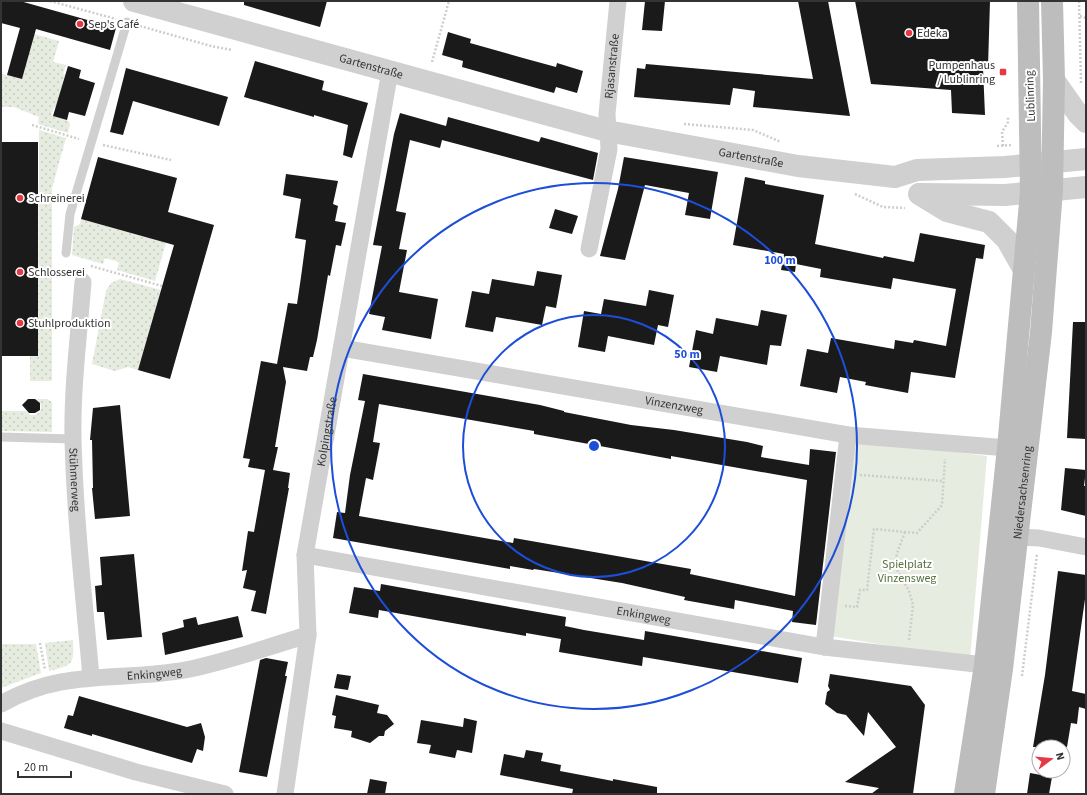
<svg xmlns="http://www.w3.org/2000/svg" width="1087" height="795" font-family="'Source Sans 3',sans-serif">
<defs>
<pattern id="grass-dots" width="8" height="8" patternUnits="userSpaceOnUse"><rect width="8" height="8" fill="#e6ecdf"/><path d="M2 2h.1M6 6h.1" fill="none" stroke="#c6cbc0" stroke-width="1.8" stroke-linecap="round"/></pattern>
</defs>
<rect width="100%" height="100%" fill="#fff"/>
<path fill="url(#grass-dots)" d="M34,34l25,7 -6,21 13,3 -3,9h2l-9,34 -2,-1 -3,8 16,5 3,3 -2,10 -30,-9 1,-7 -25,-10h-13v-33l21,5z
M39,130l27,8 -14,50v193h-22v-25h8z
M81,219l85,24 -11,38 -38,-11 2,-8 -14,-4 -2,6 -31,-9 2,-28 6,-3z
M120,279l41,11 -23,80 -10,-3 -13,4 -23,-7 14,-73 5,-8z
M36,399h11l5,3v30l-51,-1v-20h25l4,4h6l5,-5v-6z
M73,640c1,25 0,25 -24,31l-4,-28z
M1,644h35l5,29 -40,15z"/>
<path fill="#e6ecdf" d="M853,439l134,17 -17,203 -140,-23z"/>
<path fill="#1a1a1a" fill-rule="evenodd" d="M1,1h19l96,27 -6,22 -74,-21 -14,50 -15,-4 13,-47 -19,-5z
M244,1h83l-7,26 -76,-22z
M645,1h20l-3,30 -20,-1z
M798,1h30l22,115 -97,-9 2,-16 -22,-3 -3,17 -96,-8 3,-29 8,1 1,-5 167,15z
M855,1h135l-2,66 -5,1 2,47 -33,-2 -1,-23 -80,-6z
M448,32l23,7 -1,4 53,15 33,9 1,-4 26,8 -6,22 -21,-6 -2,6 -92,-26 1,-6 -21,-6z
M255,61l69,20 -2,9 46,13 -16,55 -9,-3 5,-30 -34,-10v2l-70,-20z
M68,66l13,4 -2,8 16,5 -10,33 -16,-4 -2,8 -14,-4z
M126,68l102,29 -9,29 -86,-25 -10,34 -13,-3z
M400,113l46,13 2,-9 91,25 2,-5 57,16 -5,27 -151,-40 -2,8 -30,-8 -14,71 10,2 -7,36 8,1 -8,42 39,7 -7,40 -49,-9 3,-13 -16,-3 13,-68 -9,-1 21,-111z
M1,142h37v214h-37z
M98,157l79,21 -9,34 46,13 -44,154 -32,-9 36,-125 -93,-26z
M624,157l94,15 -8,47 -25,-4 4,-22 -44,-8 -20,75 -25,-4 18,-67z
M286,174l52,7 -5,23 5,2 -3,15 11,2 -5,23 -5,-1 -6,31 -2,-1 -11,65 -4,17h-3l-3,14 -24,-4 3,15 -11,65h3l-5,23 17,3 -2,15h1l-23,126 -15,-3 5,-20 -13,-3 4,-18 -5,1 6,-40 6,1 11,-62 -17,-3 2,-8 -7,-1 18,-97 16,3 11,-61 9,1 4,-27 5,-37 -11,-2 6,-39 -18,-4z
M745,177l20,4v3l59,11 -9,49 68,14 1,-2 30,6 6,-29 65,12 -2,14 -7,-1 -21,120 -44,-6 -3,21 -43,-8 1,-3 -26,-5 -3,16 -37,-7 7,-37 21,4 3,-15 63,11 1,-9 18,3 1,-3 32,6 10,-57 -63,-11 -2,11 -71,-12 1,-8 -25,-5 -1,8 -14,-2 3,-16 -51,-9z
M555,209l23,7 -6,18 -23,-6z
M537,271l25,4 -6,33 -10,-2 -4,19 -46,-8 -3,15 -28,-5 7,-36 17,3 3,-15 42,7z
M649,290l25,5 -6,32 -10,-2 -4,20 -46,-9 -3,16 -27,-5 6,-36 17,3 3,-15 42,7z
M761,310l26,5 -6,31 -11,-1 -3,20 -47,-9 -3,16 -28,-5 7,-37 17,4 3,-16 42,8z
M1073,322h13v117l-19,-1z
M363,374l177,31 24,6v1l67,13 43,5 73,12 16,4 -2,11 48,8 1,-16 26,3 -20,173 -24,-3 1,-11 -58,-11 -1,9 -50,-9 1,-3 -63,-14 -88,-14 -1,1 -23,-4v3l-177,-31 4,-26 8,1 5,-38 15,-74 -7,-1zM379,404l155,27v3l137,25v-3l136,24 -12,116 -105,-22 1,-5 -177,-31 -1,5 -154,-27 7,-38 7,2 7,-37 -7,-1z
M28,399h7l5,4v7l-5,3h-6l-7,-8z
M120,405l10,111 -35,3 -3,-31h1l-1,-48h-2l3,-32z
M1065,468l21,2 -2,16h2v30l-25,-6z
M134,554l8,83 -35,3 -3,-28h-7l-2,-26 7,-1 -2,-28z
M1058,571l28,4v17l-14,99 14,3v15l-7,-2 -2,17 -6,-1 -4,24h-34l12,-72z
M381,584l185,33 -1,9 19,4 60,10 1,-9 157,27 -4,25 -155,-26 -1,9 -83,-14 2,-13 -35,-6v3l-147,-26 -1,8 -29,-5 5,-26 26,4z
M238,616l5,21 -78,18 -3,-22 22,-6 -1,-7 13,-3 2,8z
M266,658l22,4 -3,14h2l-20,101 -28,-5 21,-112z
M337,674l14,2 -3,14 -14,-2z
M830,674l81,12 14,19 -12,89h-42l8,-6 -34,-6 51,-35 -28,-35 -4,24 -18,-21 -9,-2 -12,-9 2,-12 3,-2 -2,-4z
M336,695l43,10 -2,8 10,2 7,9 -9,7 -1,5h-5l-9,7 -19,-6 1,-6 -18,-3 2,-12 -4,-1z
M79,696l108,31 14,-4 4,14 -2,14 -6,-2 -5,14 -100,-29v2l-28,-8 4,-13 5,1z
M464,718l13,3 -5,32 -15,-3 -2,8 -26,-5 2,-8 -14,-2 4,-23 42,7z
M526,750l17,3 -2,8 20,4 -1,6 53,10v-2l44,8v7h-85l1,-5 -73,-14 4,-21 20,4z
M1030,773l22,4 -3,17h-22z
M370,779l17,3 -2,12h-18z"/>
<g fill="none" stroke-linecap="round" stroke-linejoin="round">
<path stroke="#cdcdcd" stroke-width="2.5" stroke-dasharray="2 2" stroke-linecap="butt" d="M50,1l66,18
M1079,1l2,82
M1080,16l6,2
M140,26l71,20 21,4
M432,62l17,-61
M684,124l69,6 28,12
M32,125l47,14
M103,145l68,15
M997,146l15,-1
M1003,146l-1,-14 6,-10v-5
M855,194l28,13 22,1
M91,266l71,20
M860,475l83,6
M905,532l-8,21 -2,13 14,25 4,14 -4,35
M845,606l12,1 3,-17h7l7,-61 43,4 25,-28 3,-46
M40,643l5,27
M1022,676l15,-122"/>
<path stroke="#d0d0d0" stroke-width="9" d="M66,253l4,-39 57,-192
M1,437l72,2"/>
<g stroke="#d0d0d0" stroke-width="17">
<path id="s1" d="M589,249l20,-100 -2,-35 11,-113"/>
<path id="s2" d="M83,282c-4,52 -11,105 -10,157 2,80 11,159 18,238"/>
<path id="s3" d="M342,348l506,87 160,13"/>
<path d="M1017,537l22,1 47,9"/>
<path id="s4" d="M305,555l519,92 161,18"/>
<path d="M824,647l24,-212"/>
<path id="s5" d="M1,704c63,-36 117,-22 184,-34 41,-8 82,-23 123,-35"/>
<path d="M1,731l135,41 89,22"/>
<path id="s6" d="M285,794l23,-159 -3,-80 85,-484"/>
</g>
<g stroke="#d0d0d0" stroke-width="22">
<path id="s7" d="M134,1l473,130 191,35 97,11 22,-7 88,-3 81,-8"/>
<path d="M1054,80l24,34 8,8"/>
<path d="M919,194l28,17 42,11 18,18 17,30"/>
<path d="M920,194l85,1 81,-8"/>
</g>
<g stroke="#bdbdbd" stroke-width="22">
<path d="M965,794l20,-129 23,-217 23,-256 -3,-191"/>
<path id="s8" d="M984,794l18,-125 39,-337 11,-142 2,-110 -2,-79"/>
</g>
</g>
<g fill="none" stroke="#1d4ed8" stroke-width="2">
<circle cx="594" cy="446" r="131"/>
<circle cx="594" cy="446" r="263"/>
</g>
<g fill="#e63946" stroke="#fff" stroke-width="1.5">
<circle cx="80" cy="24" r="4"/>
<circle cx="909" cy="33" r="4"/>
<rect x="999" y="68" width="8" height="8" rx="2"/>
<circle cx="20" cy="198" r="4"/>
<circle cx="20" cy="272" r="4"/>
<circle cx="20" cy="323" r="4"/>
</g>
<g text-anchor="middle" stroke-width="4" stroke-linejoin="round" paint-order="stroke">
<g font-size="12" fill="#333" stroke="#fff" text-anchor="start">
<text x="88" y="28">Sep's Café</text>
<text x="917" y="37">Edeka</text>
<text x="995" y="69" text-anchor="end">Pumpenhaus<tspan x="995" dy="14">/ Lublinring</tspan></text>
<text x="28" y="202">Schreinerei</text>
<text x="28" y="276">Schlosserei</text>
<text x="28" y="327">Stuhlproduktion</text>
</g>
<g font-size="12" fill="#333" stroke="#fff">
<text dy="4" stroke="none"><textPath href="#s7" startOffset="246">Gartenstraße</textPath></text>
<text dy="4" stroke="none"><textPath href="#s1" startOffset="185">Rjasanstraße</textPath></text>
<text transform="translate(1030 96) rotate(-92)" y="4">Lublinring</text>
<text dy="4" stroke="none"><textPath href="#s7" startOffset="637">Gartenstraße</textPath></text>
<text dy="4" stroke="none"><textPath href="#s3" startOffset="337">Vinzenzweg</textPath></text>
<text dy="4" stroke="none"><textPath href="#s6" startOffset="366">Kolpingstraße</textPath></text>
<text dy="4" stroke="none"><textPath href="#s2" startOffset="198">Stühmerweg</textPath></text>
<text dy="4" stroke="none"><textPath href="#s8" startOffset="304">Niedersachsenring</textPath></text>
<text dy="4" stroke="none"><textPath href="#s4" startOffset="344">Enkingweg</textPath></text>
<text dy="4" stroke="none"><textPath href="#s5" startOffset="158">Enkingweg</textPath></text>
</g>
<g font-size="12" fill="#56703f" stroke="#fff">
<text x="907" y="568">Spielplatz<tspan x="907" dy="14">Vinzensweg</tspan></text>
</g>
</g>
<circle cx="594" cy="446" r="6" fill="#1d4ed8" stroke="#fff" stroke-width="2"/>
<g font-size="12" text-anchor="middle" font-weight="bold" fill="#1d4ed8" stroke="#fff" stroke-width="4" stroke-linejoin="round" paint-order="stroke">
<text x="780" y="264">100 m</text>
<text x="687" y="358">50 m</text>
</g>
<rect width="1087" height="795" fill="none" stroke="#333333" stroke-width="4"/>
<g transform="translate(1051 759) rotate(74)"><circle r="19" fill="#ffffff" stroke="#adadad"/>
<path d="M0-3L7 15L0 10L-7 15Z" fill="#e63946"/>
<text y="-6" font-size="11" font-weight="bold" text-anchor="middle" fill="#333333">N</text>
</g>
<path d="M18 771v6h53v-6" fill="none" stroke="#333333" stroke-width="2"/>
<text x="24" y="771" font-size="12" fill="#333333" stroke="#ffffff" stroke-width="3" paint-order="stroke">20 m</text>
</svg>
